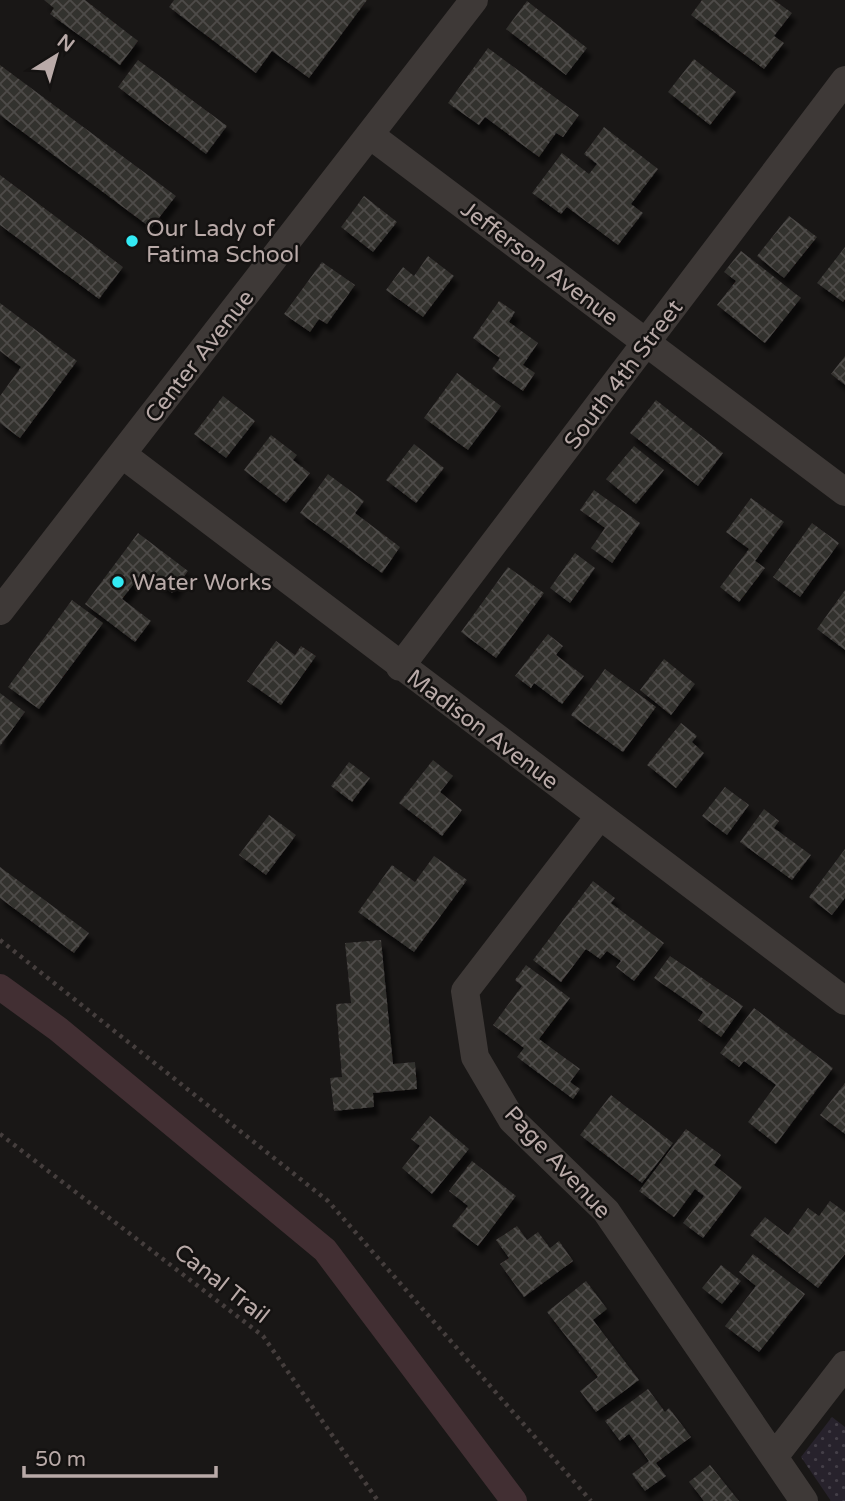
<svg xmlns="http://www.w3.org/2000/svg" width="845" height="1501" font-family="'Varela Round',sans-serif">
<defs>
<pattern id="park-dots" width="8" height="8" patternUnits="userSpaceOnUse" patternTransform="scale(1.75)"><rect width="8" height="8" fill="#27222c"/><path d="M2 2h.1M6 6h.1" fill="none" stroke="#443f48" stroke-width="1.8" stroke-linecap="round"/></pattern>
<pattern id="building-cross-hatch" width="8" height="8" patternUnits="userSpaceOnUse" patternTransform="scale(1.75)"><rect width="8" height="8" fill="#33302e"/><path d="M0 0l8 8M0 8l8-8" fill="none" stroke="#4e4b49"/></pattern>
<filter id="shadow"><feDropShadow dx="4.5" dy="8" stdDeviation="2" flood-color="#0009"/></filter>
</defs>
<rect width="100%" height="100%" fill="#191716"/>
<path fill="url(#park-dots)" d="M832,1417l13,10v74h-14l-30,-44z"/>
<g fill="none" stroke-linecap="round" stroke-linejoin="round">
<path stroke="#422f33" stroke-width="26" d="M0,987l58,42 267,221 189,251"/>
</g>
<path fill="url(#building-cross-hatch)" filter="url(#shadow)" d="M44,0h41l53,41 -18,24 -70,-51 4,-6z
M174,0h193l-58,78 -37,-27 -16,22 -87,-66z
M702,0h72l18,13 -18,23 10,7 -20,26 -73,-54z
M527,1l60,47 -21,27 -60,-46z
M488,48l91,67 -16,22 -7,-4 -17,24 -54,-40 -6,8 -31,-22z
M694,59l42,33 -26,33 -42,-33z
M138,60l89,66 -21,28 -88,-67z
M0,65l176,131 -25,32 -151,-113z
M604,127l54,42 -27,35 12,9 -25,32 -51,-38 -6,7 -29,-21 30,-40 27,21 8,-10 -13,-10z
M0,175l123,92 -24,32 -99,-74z
M364,196l33,26 -24,30 -32,-25z
M789,216l28,21 -33,41 -27,-22z
M845,247v52l-2,3 -26,-19z
M741,251l60,47 -36,45 -48,-38 19,-24 -12,-9z
M428,256l26,20 -31,41 -37,-27 17,-23 11,9z
M322,262l33,23 -28,39 -8,-5 -9,13 -26,-18z
M499,301l16,11 -6,10 29,21 -15,22 12,8 -12,18 -31,-22 8,-11 -27,-20z
M0,303l77,58 -57,77 -20,-15v-27l21,-29 -21,-16z
M845,356v29l-14,-11z
M457,373l44,33 -33,44 -44,-32z
M223,396l32,25 -29,37 -32,-24z
M656,400l67,53 -25,33 -68,-53z
M271,435l26,20 -4,5 17,13 -24,30 -42,-33z
M414,444l30,24 -28,35 -30,-23z
M634,446l30,24 -28,34 -30,-25z
M328,474l36,27 -9,12 45,34 -18,26 -82,-60z
M594,490l46,33 -28,40 -21,-15 14,-20 -25,-18z
M751,498l33,24 -29,39 10,7 -26,34 -19,-15 29,-38 -23,-17z
M812,523l27,20 -39,54 -27,-20z
M138,533l50,38 -16,22 -28,-22 -22,28 29,22 -16,21 -50,-38z
M575,553l20,15 -25,35 -20,-15z
M508,567l36,26 -48,65 -35,-26z
M845,590v60l-28,-21z
M72,600l31,23 -64,86 -31,-22z
M548,634l15,12 -7,9 28,21 -22,28 -28,-21 -3,5 -16,-12z
M276,641l19,14 6,-9 15,10 -35,49 -34,-24z
M664,659l31,25 -24,31 -31,-25z
M605,669l51,38 -33,45 -52,-37z
M0,693l25,19 -25,34z
M681,723l16,13 -5,6 12,11 -28,35 -29,-23z
M433,760l20,16 -13,16 22,18 -20,26 -43,-33z
M349,762l21,16 -18,24 -21,-16z
M725,787l24,18 -22,30 -25,-19z
M764,809l15,12 -5,7 37,27 -19,25 -52,-38z
M269,815l27,20 -30,40 -27,-20z
M845,849v49l-13,17 -23,-18z
M434,856l33,24 -53,72 -56,-40 34,-47 23,17z
M0,867l89,66 -15,20 -74,-55z
M593,881l22,17 -4,5 53,40 -30,38 -18,-14 5,-6 -14,-10 -7,8 -14,-10 -25,33 -28,-22z
M381,940l12,124 22,-2 2,27 -44,4 1,14 -40,4 -4,-33 12,-1 -6,-73 15,-1 -6,-60z
M670,956l73,50 -22,31 -23,-17 5,-8 -49,-34z
M526,965l44,33 -31,41 41,30 -10,13 10,7 -7,10 -56,-42 7,-9 -31,-23 29,-39 -7,-6z
M754,1008l79,60 -57,76 -28,-22 28,-37 -32,-24 -5,6 -19,-14z
M845,1083v51l-25,-19z
M611,1095l62,48 -31,40 -62,-48z
M430,1116l39,33 -37,45 -30,-26 18,-22 -9,-7z
M686,1129l35,26 -7,10 28,22 -39,51 -20,-15 21,-27 -9,-7 -21,28 -35,-26z
M472,1161l44,35 -38,50 -26,-20 16,-20 -19,-15z
M830,1201l15,11v42l-27,34 -68,-53 15,-18 23,18 20,-27 11,8z
M517,1226l10,14 11,-8 12,16 9,-7 14,20 -49,36 -24,-33 9,-6 -13,-18z
M753,1254l52,40 -46,58 -34,-26 31,-40 -17,-14z
M721,1265l20,16 -19,23 -20,-16z
M586,1281l21,28 -14,11 46,60 -43,32 -16,-21 18,-14 -51,-65z
M648,1389l17,23 4,-4 22,29 -35,26 10,13 -21,15 -13,-17 17,-13 -20,-27 -9,7 -15,-20z
M710,1465l29,36h-35l-15,-19z"/>
<g fill="none" stroke-linecap="round" stroke-linejoin="round">
<path stroke="#453e3d" stroke-width="4.5" stroke-dasharray="3.5 5" stroke-linecap="butt" d="M0,940l328,261 263,300
M0,1134l263,202 115,165"/>
<path stroke="#3e3937" stroke-width="28" d="M370,135l475,357
M123,455l722,546
M0,611l474,-611
M400,667l445,-587
M599,817l-134,174 10,66 37,63 94,91 198,290
M774,1457l71,-92"/>
</g>
<g fill="#33eaf4" stroke="#141211" stroke-width="2.5">
<circle cx="132" cy="241" r="7"/>
<circle cx="118" cy="582" r="7"/>
</g>
<g text-anchor="middle" stroke-width="5" stroke-linejoin="round" paint-order="stroke">
<g font-size="23" fill="#b9aaa8" stroke="#141211" text-anchor="start">
<text x="146" y="236">Our Lady of<tspan x="146" dy="26">Fatima School</tspan></text>
<text x="132" y="590">Water Works</text>
</g>
<g font-size="23" fill="#b9aaa8" stroke="#141211">
<text transform="translate(540 263) rotate(37)" y="8">Jefferson Avenue</text>
<text transform="translate(199 356) rotate(-52)" y="8">Center Avenue</text>
<text transform="translate(623 374) rotate(-53)" y="8">South 4th Street</text>
<text transform="translate(483 729) rotate(37)" y="8">Madison Avenue</text>
<text transform="translate(558 1162) rotate(47)" y="8">Page Avenue</text>
<text transform="translate(222 1283) rotate(38)" y="8">Canal Trail</text>
</g>
</g>
<g transform="translate(56 56) rotate(37)" stroke="#141211" stroke-width="5" paint-order="stroke">
<path d="M0-5L12 26L0 18L-12 26Z" fill="#b9aaa8"/>
<text y="-10" font-size="19" font-weight="bold" text-anchor="middle" fill="#b9aaa8">N</text>
</g>
<path d="M24 1466v10h192v-10" fill="none" stroke="#b9aaa8" stroke-width="3.5"/>
<text x="35" y="1466" font-size="21" fill="#b9aaa8" stroke="#141211" stroke-width="5" paint-order="stroke">50 m</text>
</svg>
